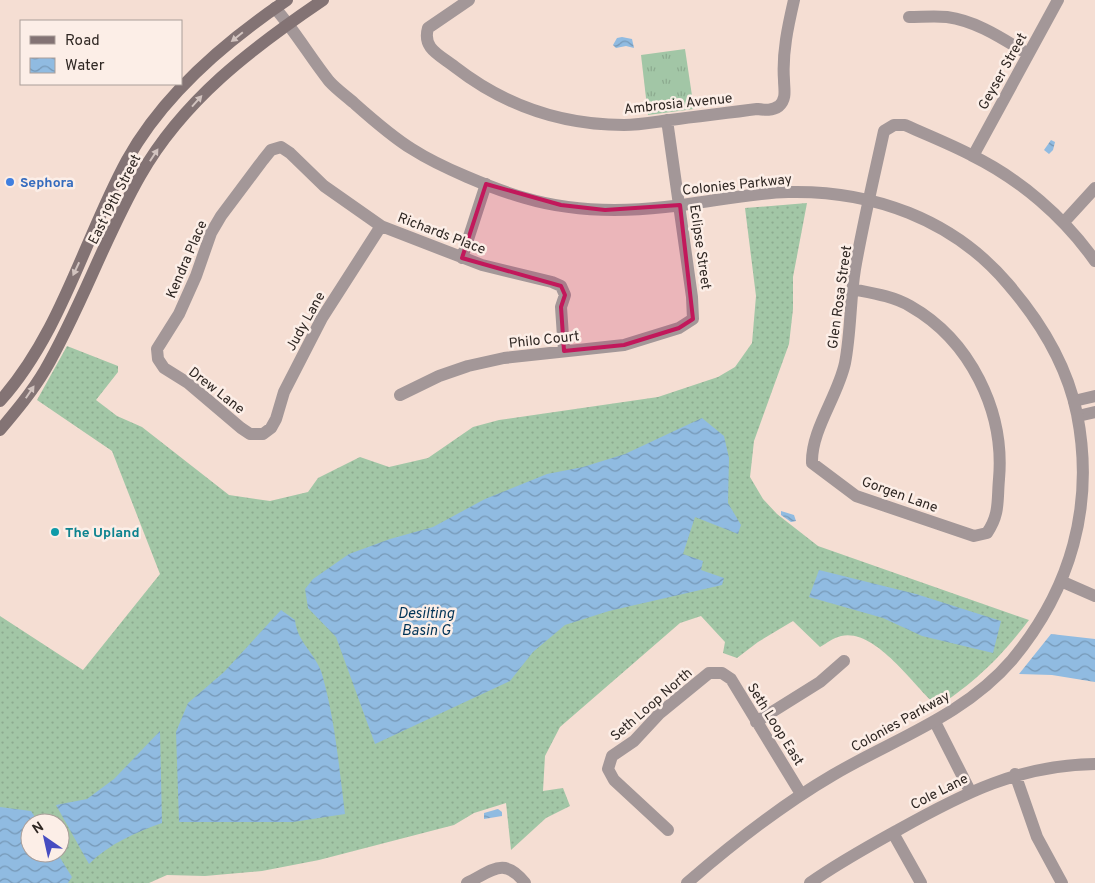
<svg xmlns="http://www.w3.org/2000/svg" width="1095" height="883" font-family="Overpass,sans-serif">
<defs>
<pattern id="grass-dots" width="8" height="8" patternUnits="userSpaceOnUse" patternTransform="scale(1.25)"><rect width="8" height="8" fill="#a2c6a6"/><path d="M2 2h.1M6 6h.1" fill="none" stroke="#8caa8f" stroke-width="1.8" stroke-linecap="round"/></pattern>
<pattern id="park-tufts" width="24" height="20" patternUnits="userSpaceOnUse" patternTransform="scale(1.25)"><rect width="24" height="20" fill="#a2c6a6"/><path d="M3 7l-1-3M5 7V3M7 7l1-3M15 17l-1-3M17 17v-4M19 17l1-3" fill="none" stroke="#8caa8f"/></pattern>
<pattern id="water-waves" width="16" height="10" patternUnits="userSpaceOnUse" patternTransform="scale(1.25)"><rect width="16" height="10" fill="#90bbe1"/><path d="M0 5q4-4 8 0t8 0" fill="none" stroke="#7698b6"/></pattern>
</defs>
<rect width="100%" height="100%" fill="#f5ded3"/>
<path fill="url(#grass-dots)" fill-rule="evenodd" d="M807,203l-14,74v32l-4,35 -35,97 -4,36 13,22 14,15 41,32 211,74c-29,38 -52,60 -91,87 -24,-20 -62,-79 -97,-71 -8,2 -14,7 -21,11l-27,-26 -35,21 -21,16 -14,-5 2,-11 -24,-26 -21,7 -120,104 -15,29 -2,35 20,-3 7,18 -24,12 -35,32 -5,-47 -32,10 -20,12 -135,35 -57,11 -57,5 -38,-1 -18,8h-149v-267l83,54 77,-96 -48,-123 -75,-51 30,-54 51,20v6l-22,28 21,16 25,11 87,68 41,6 38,-9 10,-14 42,-21 29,10 39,-9 45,-31 26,-7 159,-23 60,-20 17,-10 17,-24 4,-47 -11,-88zM30,823h30v30h-30z"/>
<path fill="url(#park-tufts)" d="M685,49l9,60 -46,6 -7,-60z"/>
<path fill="url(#water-waves)" d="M622,37l10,2 2,9 -8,-2 -10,2 -3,-3 4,-7z
M1051,140l4,2 -2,8 -4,4 -5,-4z
M702,418l22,18 5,22 -1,45 13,22 -3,9 -43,-17 -12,37 20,7 -2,9 23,8 -2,7 -113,26 -44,14 -32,27 -23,29 -135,63 -39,-107 -28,-29 -3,-19 8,-10 36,-25 41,-15 43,-12 52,-28 62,-25 36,-7 42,-13z
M781,511l13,4 2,6 -5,1 -10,-7z
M819,570l97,24 85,27 -8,32 -71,-17 -39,-18 -74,-21z
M281,610l14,10c2,22 21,34 27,54 13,46 17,93 23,140l-52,8h-114l-3,-90 12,-29 36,-31z
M1051,634l44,5v43l-43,-7 -33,-1z
M160,731l2,92c-26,9 -53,21 -73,41l-33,-59 31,-6 27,-20z
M0,807l31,4 8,12h-9v30h27l15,24 -4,6h-68z
M498,809l4,3v4l-18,3v-6z"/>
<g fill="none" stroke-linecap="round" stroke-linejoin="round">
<path stroke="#a39798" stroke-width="12" d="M469,0l-41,28c-6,21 12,27 27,39 49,38 107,58 169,58 15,0 31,-3 46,-5 29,-4 58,-7 87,-11 8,1 15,2 22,-3 8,-7 5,-17 5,-26 -2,-27 4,-54 10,-80
M909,17c12,0 26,-1 38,0 30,4 56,22 81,37
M973,156l85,-156
M1064,222l31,-34
M381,226l-59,92 -38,74 -8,27 -5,9 -8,6h-13l-9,-6 -53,-45 -24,-15 -6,-9 -1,-10 22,-35 17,-38 15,-43 10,-17 42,-56 8,-10 10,-3 9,6 34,33 57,40 101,39 70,17 9,4 4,9 -4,12 3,44
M462,258l24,-74
M852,289c20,4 41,7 58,17 60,34 95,105 89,173 -2,22 1,35 -12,54l-13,3 -118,-40 -44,-33c-1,-33 26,-67 33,-100 6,-31 5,-63 10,-94 8,-46 19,-92 29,-138l10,-6h11c22,10 45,19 66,30 49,24 93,62 124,106
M400,395l39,-19 29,-10 36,-8 120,-13 55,-17 14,-9 -1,-22 -25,-177
M1074,401l21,-5
M1078,416l17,-4
M756,722l64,-40 24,-21
M935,722l35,69
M1015,774l22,63 25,46
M668,830l-54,-50 -6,-11 4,-13 22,-15 26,-28 49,-40h13l9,6 70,115
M893,833l28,50
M467,883c25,-12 37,-27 58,0
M810,883c28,-20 59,-37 88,-53 66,-37 121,-65 197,-66"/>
<path stroke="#a39798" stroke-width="12" d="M275,8c20,23 35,49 54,73 7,8 17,15 25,22 18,16 37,33 58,46 28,18 81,40 113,49 44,13 95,14 140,9 41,-4 82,-14 123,-15 84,-2 165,27 220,92 32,37 59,81 69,130 18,91 -6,175 -65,246 -48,56 -118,79 -179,115 -53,31 -100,68 -146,108
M1063,582l32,14"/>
<path stroke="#837374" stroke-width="12" d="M0,401c61,-68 84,-162 127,-241 36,-65 99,-119 160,-160
M0,430c16,-19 32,-38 45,-60 36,-62 59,-131 95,-194 43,-76 112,-128 183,-176"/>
</g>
<defs><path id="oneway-solid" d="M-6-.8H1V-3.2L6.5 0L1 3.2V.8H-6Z" transform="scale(1.25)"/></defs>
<g fill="#d2c3bf">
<use href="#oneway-solid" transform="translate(237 37) rotate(141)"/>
<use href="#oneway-solid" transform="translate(197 101) rotate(-48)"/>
<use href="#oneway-solid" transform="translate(154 155) rotate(-57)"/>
<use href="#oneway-solid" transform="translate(76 269) rotate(115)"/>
<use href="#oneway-solid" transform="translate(30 392) rotate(-56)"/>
</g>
<path fill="#c2185b" fill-opacity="0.2" stroke="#c2185b" stroke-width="4" stroke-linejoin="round" d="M486,184l75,21 44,5 75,-5 13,114 -14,9 -55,17 -60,6 -3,-44 4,-12 -4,-9 -99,-28z"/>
<circle fill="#3f7fe0" stroke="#fceee7" stroke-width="2" cx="10" cy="182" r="5"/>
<circle fill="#0f9aa8" stroke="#fceee7" stroke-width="2" cx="55" cy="532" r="5"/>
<g text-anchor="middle" stroke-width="5" stroke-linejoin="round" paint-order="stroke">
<g font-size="14" fill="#2f2723" stroke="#fceee7">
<text transform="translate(1002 71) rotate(-61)" y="5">Geyser Street</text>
<text transform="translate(678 103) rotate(-6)" y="5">Ambrosia Avenue</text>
<text transform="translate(737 184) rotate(-6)" y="5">Colonies Parkway</text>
<text transform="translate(114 199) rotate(-63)" y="5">East 19th Street</text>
<text transform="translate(442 233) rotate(21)" y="5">Richards Place</text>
<text transform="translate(701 247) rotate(82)" y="5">Eclipse Street</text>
<text transform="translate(186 259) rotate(-67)" y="5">Kendra Place</text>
<text transform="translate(839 297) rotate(-82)" y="5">Glen Rosa Street</text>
<text transform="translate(305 321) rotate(-61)" y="5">Judy Lane</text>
<text transform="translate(544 339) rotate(-6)" y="5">Philo Court</text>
<text transform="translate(217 390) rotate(38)" y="5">Drew Lane</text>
<text transform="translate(900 494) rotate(20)" y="5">Gorgen Lane</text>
<text transform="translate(651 704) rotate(-41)" y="5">Seth Loop North</text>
<text transform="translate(900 721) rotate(-29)" y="5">Colonies Parkway</text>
<text transform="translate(776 724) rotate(58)" y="5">Seth Loop East</text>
<text transform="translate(939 791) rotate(-27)" y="5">Cole Lane</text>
</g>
<g font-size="14" font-weight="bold" fill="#366cbe" stroke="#fceee7" text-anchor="start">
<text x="20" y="187">Sephora</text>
</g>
<g font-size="14" font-weight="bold" fill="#0d838f" stroke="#fceee7" text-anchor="start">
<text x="65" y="537">The Upland</text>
</g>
<g font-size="15" font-style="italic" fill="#003457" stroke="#fceee7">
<text x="426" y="618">Desilting<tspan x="426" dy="17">Basin G</tspan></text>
</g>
</g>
<rect x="20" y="20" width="162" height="65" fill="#fceee7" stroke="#aa9e99"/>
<rect x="30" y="36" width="25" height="8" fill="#837374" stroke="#aa9e99"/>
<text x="65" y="45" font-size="15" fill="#2f2723">Road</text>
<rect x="30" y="58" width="25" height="15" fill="url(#water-waves)" stroke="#aa9e99"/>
<text x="65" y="70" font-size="15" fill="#2f2723">Water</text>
<g transform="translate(45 838) rotate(326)"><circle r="24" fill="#fceee7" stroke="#aa9e99"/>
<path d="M0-4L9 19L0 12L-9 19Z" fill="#464cc1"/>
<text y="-8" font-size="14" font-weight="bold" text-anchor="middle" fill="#2f2723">N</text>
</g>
</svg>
